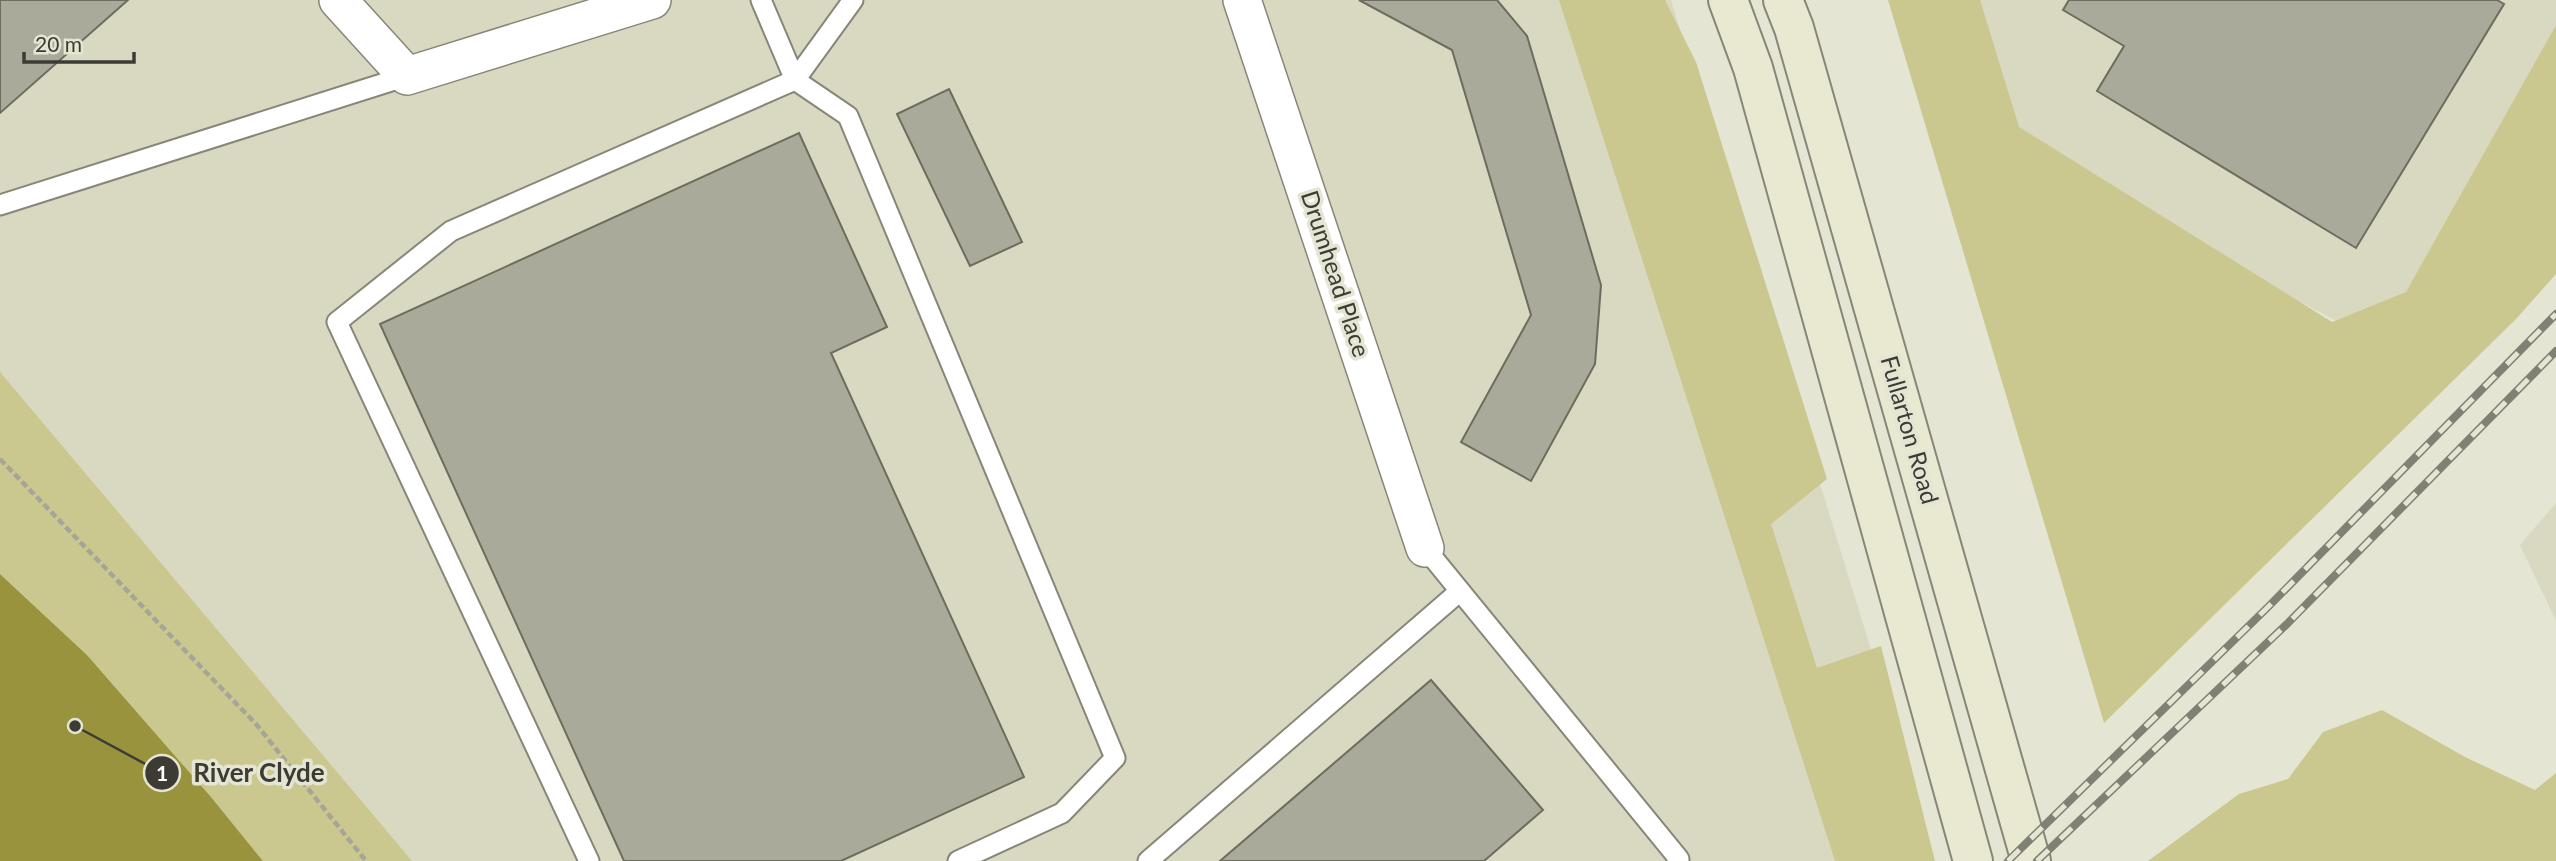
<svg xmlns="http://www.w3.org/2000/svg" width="2556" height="861" font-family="Lato,sans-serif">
<rect width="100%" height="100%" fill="#e5e5d4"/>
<path fill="#d9d8c1" d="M0,0h1671l254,825 -42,36h-1477l-406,-476z
M1948,0h608v211l-131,156 -441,-230z
M2556,503v118l-36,-76z"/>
<path fill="#cac78f" d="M1559,0h106l31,62 131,417 -56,45 46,144 64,-22 54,215h-100z
M1888,0h92l39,127 313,195 74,-30 150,-267v249l-40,45 -412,404z
M0,372l412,489h-149l-52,-64 -124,-142 -87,-81z
M2382,710l83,47 70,33 21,-17v88h-408l91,-67 49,-15 35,-47z"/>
<path fill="#99933e" d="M0,574l87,81 124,142 52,64h-263z"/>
<path fill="#aaaa9a" stroke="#6d6c5e" stroke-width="2" d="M0,0h128l-128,113z
M1359,0h138l30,36 74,249 -6,79 -64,117 -70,-39 70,-127 -79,-265z
M2069,0h428l7,4 -148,244 -259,-157 27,-45 -61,-36z
M949,89l73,153 -52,24 -73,-152z
M799,133l88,194 -56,26 193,424 -183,84h-217l-244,-537z
M1431,680l112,130 -59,51h-264z"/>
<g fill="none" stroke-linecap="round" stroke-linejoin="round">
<g stroke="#878678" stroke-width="23">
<path id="lane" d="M761,0l34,80 53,36 267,642 -53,55 -104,48
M0,205l407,-129
M1425,548l254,311 -2,2
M589,861l-252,-539 114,-91 344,-151 58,-80
M1148,861l312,-270"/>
</g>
<g stroke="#878678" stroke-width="40">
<path id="street" d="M338,0l69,76 245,-76
M1242,0l183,548"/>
</g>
<g stroke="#878678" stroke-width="42">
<path id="secondary" d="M1728,0l25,68 220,793
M1783,0l11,28 237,833"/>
</g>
<path stroke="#a5a598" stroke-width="4.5" stroke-dasharray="7 3.5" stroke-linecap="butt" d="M0,459l256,265 110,137"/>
<use href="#lane" stroke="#fff" stroke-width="19"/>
<use href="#street" stroke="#fff" stroke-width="37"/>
<use href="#secondary" stroke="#e9e8d1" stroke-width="38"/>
<g stroke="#808075" stroke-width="8">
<path id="rail" d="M2008,861l260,-254 288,-293
M2037,861l250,-237 269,-273"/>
</g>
<use href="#rail" stroke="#e5e5d4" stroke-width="5" stroke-dasharray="16" stroke-linecap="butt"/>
</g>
<g text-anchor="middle" stroke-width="7" stroke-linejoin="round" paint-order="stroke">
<g font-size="24" fill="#3c3c35" stroke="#e5e5d4">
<text transform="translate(1335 274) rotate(72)" y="8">Drumhead Place</text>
<text transform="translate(1909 430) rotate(74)" y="8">Fullarton Road</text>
</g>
</g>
<path fill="none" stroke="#3c3c35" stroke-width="2.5" d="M75 726L162 773"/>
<g fill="#3c3c35" stroke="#e5e5d4" stroke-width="2.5">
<circle cx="75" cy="726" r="7"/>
<circle cx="162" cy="773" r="18"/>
</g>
<g font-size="21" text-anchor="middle" font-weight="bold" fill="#fff">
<text x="162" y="781">1</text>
</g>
<g font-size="26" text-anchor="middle" font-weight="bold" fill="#3c3c35" stroke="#e5e5d4" stroke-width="7" stroke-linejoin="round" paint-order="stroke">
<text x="259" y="782">River Clyde</text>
</g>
<path d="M24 52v10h110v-10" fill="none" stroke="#3c3c35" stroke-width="3.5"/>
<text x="35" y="52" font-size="21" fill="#3c3c35" stroke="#e5e5d4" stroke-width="5" paint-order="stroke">20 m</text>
</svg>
